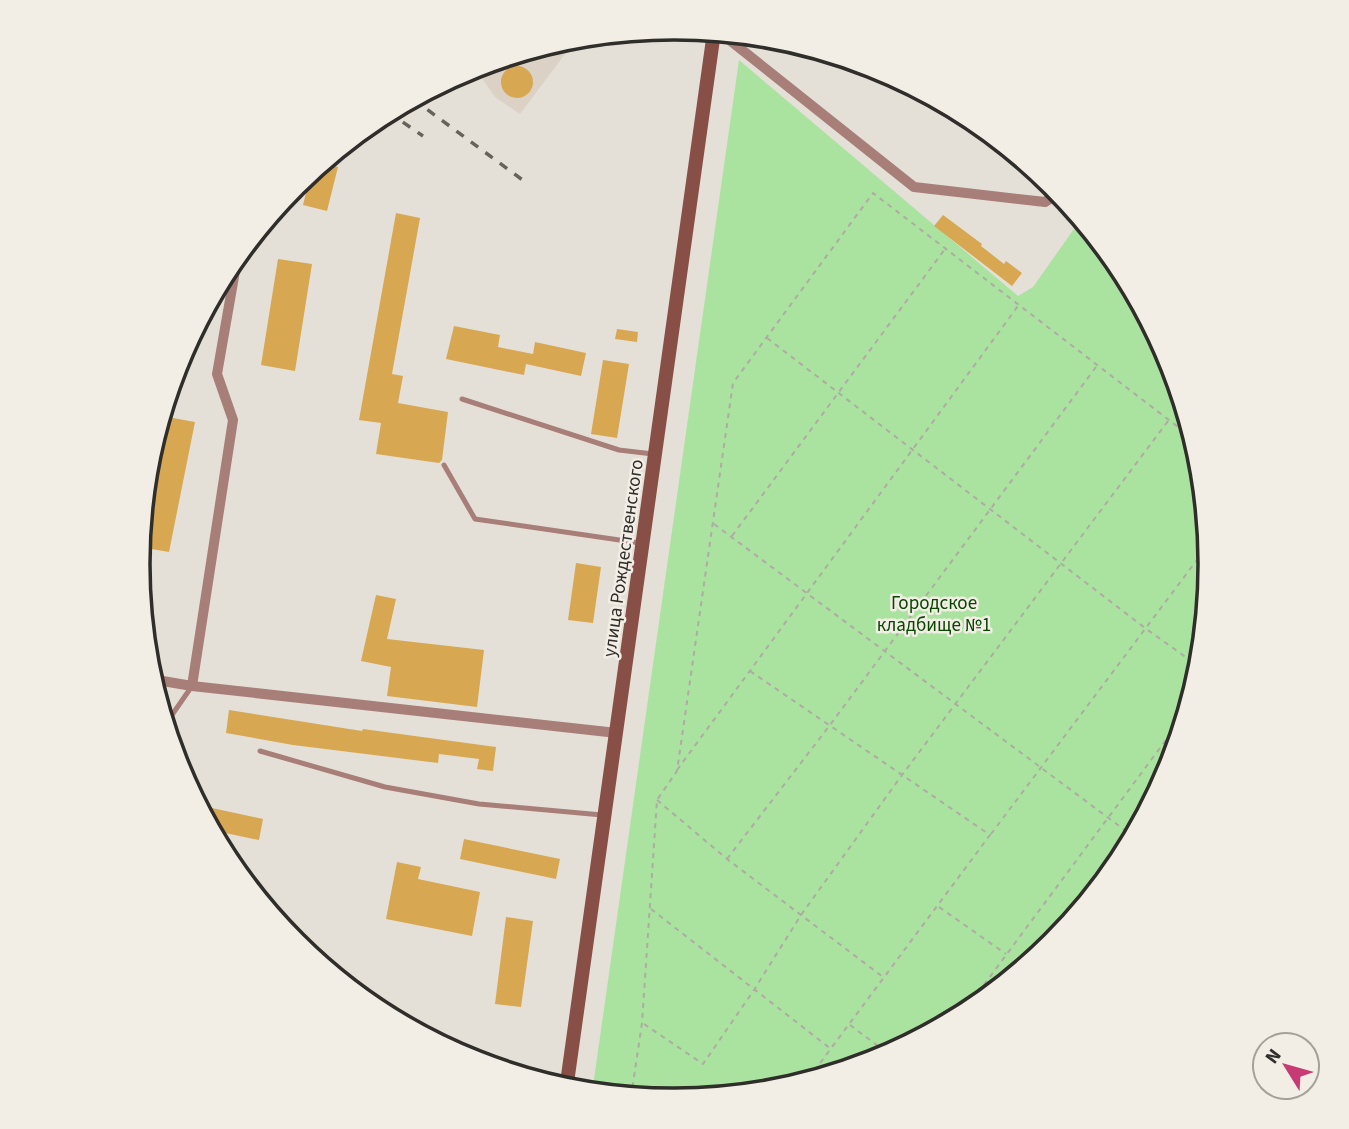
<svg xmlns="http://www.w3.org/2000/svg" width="1349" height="1129" font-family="'Source Sans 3',sans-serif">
<rect width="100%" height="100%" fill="#e5e0d7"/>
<path fill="#dbd1c4" d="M570,38h7l-57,76 -25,-17 -21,-30z"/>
<path fill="#aae3a0" d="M739,60l279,236 15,-9 48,-68 40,48 49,93 31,100 10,105 -10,105 -31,100 -50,93 -66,81 -82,67 -93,49 -100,31 -105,10 -82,-8z"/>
<path fill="#d7a752" d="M501 82a16 16 0 1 1 32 0a16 16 0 1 1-32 0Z
M322,163l16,4 -11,44 -24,-6 8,-33z
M396,213l24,5 -28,156 11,2 -5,27 50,9 -6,48 -3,3 -63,-9 5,-31 -22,-3z
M943,215l39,29 -1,2 23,18 2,-3 16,12 -10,13 -78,-60z
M278,259l34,5 -17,107 -34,-6z
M454,326l46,9 -2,12 35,7 2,-12 51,11 -5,23 -55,-12 -2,11 -78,-16z
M617,329l21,3 -1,10 -22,-3z
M603,360l26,4 -12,74 -26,-4z
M162,416l33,6 -26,130 -29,-5 8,-88z
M576,563l25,4 -8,56 -25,-3z
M376,595l20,4 -9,40 97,11 -7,57 -90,-11 4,-29 -30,-6z
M229,710l133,21 1,-2 133,18 -3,24 -16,-2 2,-10 -40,-5 -1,9 -145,-18 -67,-12z
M198,805l65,14 -4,21 -48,-10z
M464,839l96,20 -4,20 -96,-20z
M397,862l24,5 -3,12 62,13 -8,44 -86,-17z
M506,917l27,4 -12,86 -26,-3z"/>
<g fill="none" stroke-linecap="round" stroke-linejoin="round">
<path stroke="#afaba3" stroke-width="2" stroke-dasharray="5 5" stroke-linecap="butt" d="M767,338l378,290 56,40
M714,524l420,313
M732,536l213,-287
M750,671l240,164 -184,247
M677,770l341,-464
M657,800l70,59 156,118
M991,834l218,-290
M727,859l103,-134 266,-358
M939,907l67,47
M651,909l180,140
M960,1017l229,-308
M644,1024l59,40 51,-74 47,-75 101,-140 266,-354
M850,1025l40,30
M631,1097l11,-74 15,-223 20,-29 56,-388 140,-190 322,247"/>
<path stroke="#a87e78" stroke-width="5" d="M462,399l157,51 34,4
M444,465l31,54 165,24
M165,725l27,-39
M260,751l125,36 94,17 123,11"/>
<path stroke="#a87e78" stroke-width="10" d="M714,33l13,5 187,149 131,15 15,-10
M151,679l41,7 425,47
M192,686l41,-266 -16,-46 21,-120"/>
<path stroke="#884f47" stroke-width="14" d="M566,1090l148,-1058"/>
<path stroke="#66635d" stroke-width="3.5" stroke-dasharray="9 9" stroke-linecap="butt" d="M413,99l115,85
M388,112l35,24"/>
</g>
<g text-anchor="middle" stroke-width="5" stroke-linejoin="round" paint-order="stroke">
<g font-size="19" fill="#302e2a" stroke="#f2ede5">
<text transform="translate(622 558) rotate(-82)" y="7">улица Рождественского</text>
</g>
<g font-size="19" fill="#074700" stroke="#f2ede5">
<text x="934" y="609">Городское<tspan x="934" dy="22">кладбище №1</tspan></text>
</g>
</g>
<path d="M0 0H1349V1129H0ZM150 564a524 524 0 1 1 1048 0a524 524 0 1 1-1048 0Z" fill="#f2ede5" fill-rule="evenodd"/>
<path fill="none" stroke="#302e2a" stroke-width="3.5" d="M150 564a524 524 0 1 1 1048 0a524 524 0 1 1-1048 0Z"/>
<g transform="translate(1286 1066) rotate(307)"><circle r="33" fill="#f2ede5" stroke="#a4a19a" stroke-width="2"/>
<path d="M0-5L12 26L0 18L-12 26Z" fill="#c63b73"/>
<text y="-10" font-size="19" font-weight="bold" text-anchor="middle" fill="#302e2a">N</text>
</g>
</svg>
